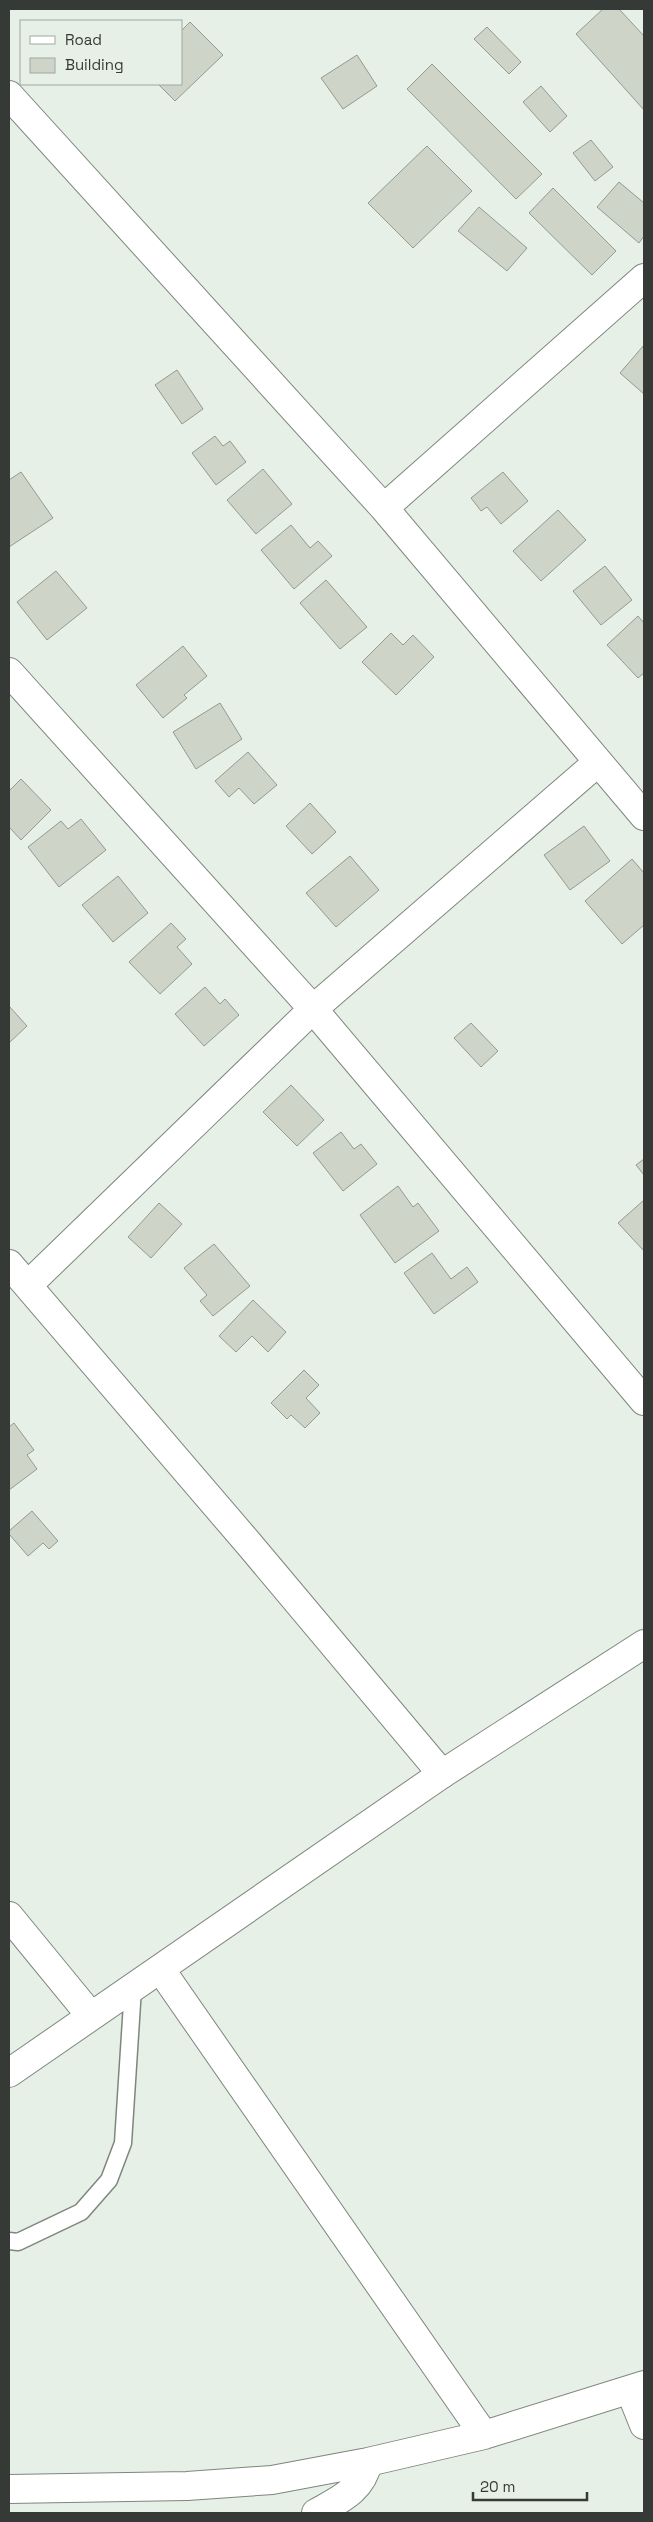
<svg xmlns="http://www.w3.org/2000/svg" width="653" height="2522" font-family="'Space Grotesk',sans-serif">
<rect width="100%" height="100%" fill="#e6f0e6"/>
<path fill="#cfd4c9" stroke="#95998f" d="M603,9h16l25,27v74l-68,-76z
M190,22l33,33 -48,46 -17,-17h23v-53z
M487,27l34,35 -12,12 -35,-35z
M357,55l20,31 -34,23 -22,-31z
M432,64l110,110 -26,25 -109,-110z
M541,86l26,30 -17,16 -27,-30z
M591,140l22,27 -18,14 -22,-28z
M427,146l45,45 -59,57 -45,-45z
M619,182l25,21v33l-5,7 -42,-36z
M553,188l63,63 -24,24 -63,-62z
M479,207l48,41 -20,23 -49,-40z
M644,345v49l-24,-21z
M177,370l26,39 -21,15 -27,-39z
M215,436l8,10 7,-5 16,21 -30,23 -24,-32z
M263,469l29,35 -36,30 -29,-34z
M21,472l32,46 -44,29v-67z
M503,472l25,29 -27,23 -14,-17 -6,4 -10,-13z
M558,510l28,30 -45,41 -28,-30z
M291,525l19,23 8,-7 14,15 -38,33 -33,-39z
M605,566l27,34 -31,25 -28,-34z
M56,571l31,37 -40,32 -30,-38z
M326,580l41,47 -27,22 -40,-46z
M638,616l6,7v50l-6,5 -31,-33z
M391,633l12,12 10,-10 21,22 -38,38 -34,-33z
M183,646l24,30 -23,19 3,3 -24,20 -27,-33z
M220,703l22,36 -46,30 -23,-37z
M248,752l29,33 -23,19 -15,-16 -10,9 -14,-16z
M21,779l30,31 -30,30 -12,-13v-36z
M310,803l26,29 -24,22 -26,-28z
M81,819l25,31 -47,37 -31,-40 33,-26 7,8z
M584,826l26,35 -40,29 -26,-35z
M350,856l29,34 -43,37 -30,-34z
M632,859l12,14v52l-22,19 -37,-43z
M118,876l30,37 -35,29 -31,-37z
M171,923l15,16 -9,8 15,17 -32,30 -31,-32z
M205,987l15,17 5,-5 14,16 -35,31 -29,-32z
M9,1006l18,20 -18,17z
M471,1023l27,28 -17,16 -27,-29z
M291,1085l33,35 -27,26 -34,-34z
M341,1132l13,17 7,-5 16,20 -34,27 -30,-38z
M644,1159v16l-8,-10z
M398,1186l15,21 5,-4 21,28 -44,32 -35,-48z
M644,1200v51l-26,-28z
M159,1203l23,21 -31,34 -23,-21z
M214,1244l36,42 -37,30 -13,-15 7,-6 -23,-27z
M432,1253l19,26 16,-12 11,15 -44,32 -30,-41z
M253,1300l33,32 -18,20 -16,-16 -16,16 -17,-16z
M304,1370l15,15 -13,13 14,15 -15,15 -14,-13 -4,4 -16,-16z
M14,1423l20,27 -7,5 10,14 -28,21v-63z
M32,1511l26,30 -9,8 -6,-6 -15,13 -19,-22v-3z"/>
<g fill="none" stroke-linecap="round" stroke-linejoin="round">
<g stroke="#7e867e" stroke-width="19">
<path id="lane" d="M9,2241l9,1 63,-30 28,-32 14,-37 10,-155"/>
</g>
<g stroke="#7e867e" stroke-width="30">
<path id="street" d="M9,95l375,413 260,308
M384,508l260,-230
M9,672l304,337 331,392
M9,1264l240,280 193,230
M28,1285l285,-276 284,-246
M9,1916l82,100
M161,1970l323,465
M630,2390l14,35
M9,2489l178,-3 85,-6 96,-18 116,-27 160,-50
M316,2513c23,-13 46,-22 52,-51"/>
</g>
<g stroke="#7e867e" stroke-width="30">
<path id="secondary" d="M9,2073l433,-299 202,-130"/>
</g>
<use href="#lane" stroke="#fff" stroke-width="16"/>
<use href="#street" stroke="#fff" stroke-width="28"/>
<use href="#secondary" stroke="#fff" stroke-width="28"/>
</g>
<rect width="653" height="2522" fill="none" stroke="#363a36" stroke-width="20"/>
<rect x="20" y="20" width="162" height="65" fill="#e6f0e6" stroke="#a0a7a0"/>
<rect x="30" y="36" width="25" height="8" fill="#ffffff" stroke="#a0a7a0"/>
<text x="65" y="45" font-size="15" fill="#363a36">Road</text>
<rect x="30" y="58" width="25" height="15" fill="#cfd4c9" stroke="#a0a7a0"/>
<text x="65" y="70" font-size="15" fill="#363a36">Building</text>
<path d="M473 2492v8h114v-8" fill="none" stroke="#363a36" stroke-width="2.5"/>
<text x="480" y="2492" font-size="15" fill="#363a36" stroke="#e6f0e6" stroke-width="4" paint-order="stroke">20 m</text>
</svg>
